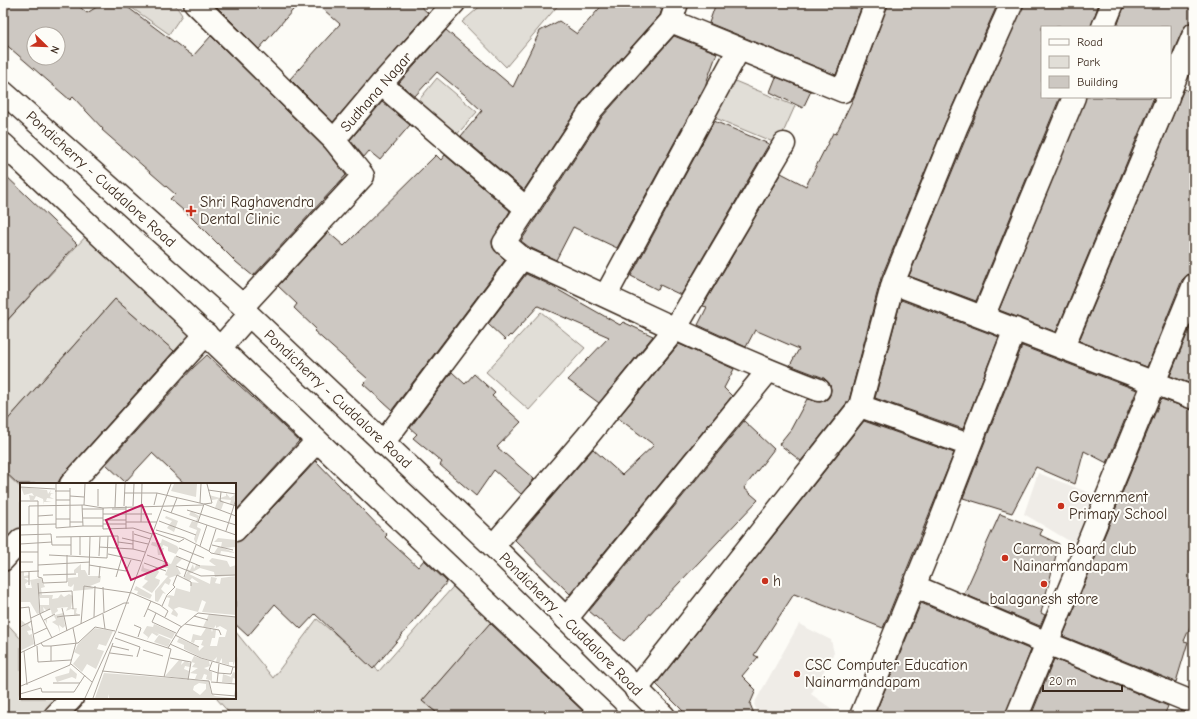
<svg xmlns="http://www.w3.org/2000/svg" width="1197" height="719" font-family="'Comic Neue',sans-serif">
<rect width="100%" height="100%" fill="#fdfcf7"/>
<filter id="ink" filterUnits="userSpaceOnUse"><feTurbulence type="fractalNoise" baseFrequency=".025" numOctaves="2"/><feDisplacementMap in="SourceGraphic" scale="8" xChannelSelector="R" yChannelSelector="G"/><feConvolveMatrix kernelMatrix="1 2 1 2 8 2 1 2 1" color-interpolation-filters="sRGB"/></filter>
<g filter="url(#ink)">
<path fill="#efece7" d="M1038,473l62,24 -24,48 -52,-31z
M799,624l32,16 3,13 -23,41 25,18 -3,4h-74l-5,-12z"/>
<path fill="#e1ded7" stroke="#8e847a" d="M125,3h49l8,12 -13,19z
M484,3h76l-54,64 -44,-45z
M437,78l40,34 -24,27 -39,-33z
M730,79l65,27 -17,38 -70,-29z
M89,233l110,95 -24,24 -60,-53 -112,126v-100z
M541,312l44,36 -56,62 -43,-38z
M3,471l18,17v40l-10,10 -8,-7z
M458,581l38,36 -74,84 17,14 -1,1h-206l-16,-18h19v-67l38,47 44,-59 62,52z
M3,619l18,20v59h51l-17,18h-52z"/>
<path fill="#cdc8c2" stroke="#3b2a1e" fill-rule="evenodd" d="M3,3h72l12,10 16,-10h19l71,53 18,-20 114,112 21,27 -93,101 -17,-14 -46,-46 -20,-17 5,-5 -73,-64 1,-1 -30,-32 -3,3 -67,-58zM34,34h24v24h-24z
M213,3h86l-40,46z
M316,3h101l11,10 -95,109 -43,-43 50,-55z
M604,3h60l-4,12 -78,87 -58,88 -63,-54 21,-25 -17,-16 -28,-23 -22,24 -16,-13 47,-53 67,57 27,-56 19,-10 18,13z
M716,3h147l-27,72 -127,-52z
M888,3h110l-53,120 -64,155 -32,122 -48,61 -22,-17 12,-15 16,-30 13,3 7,-3 3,-4 1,-6 -2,-6 -5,-5 -34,-13 9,-16 -44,-19 -9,17 -48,-22 9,-18 -4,-1 78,-133 25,13 27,-53 3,1 19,-39z
M1024,3h75l-8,24h-49v70h18l-84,204 -67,-25 59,-143z
M1125,3h69l-1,19 -6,2 -4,5 -13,30v-32h-53z
M674,36l43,17 -12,33 -88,162 -44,-21 -17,33 -27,-13 -8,-6 81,-124z
M776,77l35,14 -8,17 -33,-16z
M1184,89l10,4v180l-7,2 -5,5 -35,87 -68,-26z
M1086,97h68l-98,235 -57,-22z
M382,102l28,23 -30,35 -11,-9 -5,6 -14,-17z
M714,121l55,23 -88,151 -21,-10 -2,5 -27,-14z
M436,155l5,5 4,-5 65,56 -18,30 1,7 12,12 -113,150 -29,-26 5,-5 -54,-48 2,-2 -22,-21 3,-4 -19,-18 50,-54 16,14z
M3,173l74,71 -74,81z
M526,274l20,9 74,42 3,-3 30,14 -54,67 -31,-23 41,-43 -71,-31 -27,30 -1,-1 -5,5 -17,-16z
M115,299l59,52 -112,125 -5,8h-39l-15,-14v-45z
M901,300l98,37 -36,92 -88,-31z
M1194,318v67l-24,-9z
M679,344l55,25 -10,19 8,8 -162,198 -55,-54 78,-91 29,26 32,-30 -36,-27z
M1022,346l115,44 -30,73 -23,-12 -9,33 -39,-17 -24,46 -49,-15z
M207,355l92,86 -64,71v-28h-50l-33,-31 -27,29 -19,-18 87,-96z
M452,372l13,12 9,-10 21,19 -3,3 29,26 -24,25 37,32 -13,15 -27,-24 -18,26 -36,-31 2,-3 -29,-24 4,-4 -7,-6z
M1161,399l33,11v208l-10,23 4,1 -12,40 -113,-46z
M744,421l30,28 -30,39 14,12 -134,141 -35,-30z
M864,421l90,32 -71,175 -89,-34 -40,61 4,2 -16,19 14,14 -6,14 5,12h-67l-32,-32z
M316,461l71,74 -2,2 33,30 6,-7 23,22 -74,87 -58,-55 -14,15 -26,-25 -27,32 -13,-12v-82l9,-4z
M1000,514l42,16 -2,5 19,9 -18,69 4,2 -5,11 -76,-32z
M921,603l110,47 -26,66h-131z
M490,623l98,93h-147l-19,-15z
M1054,659l114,47 -4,10h-133z"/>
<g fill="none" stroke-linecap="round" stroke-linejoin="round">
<g stroke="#3b2a1e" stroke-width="25">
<path id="minor" d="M195,3l139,137
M671,21l172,70 33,-88
M1103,27l10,-24
M381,84l146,125
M1170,91l24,-57
M522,258l-18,-15 88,-134 79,-88 6,-18
M893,283l301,115
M606,295l133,-246
M243,306l120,-130 -29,-36 47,-56 73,-81
M983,317l91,-220
M1063,347l105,-250
M860,406l109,39
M383,443l139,-185c99,44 196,94 297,132
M71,484l135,-150
M235,530l82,-89
M493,546l93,-108 89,-109 109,-185
M3,560l18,-20
M914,586l133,57 147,60
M566,619l202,-248
M636,690l224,-284 33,-123 63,-155 56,-125
M55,716l17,-18
M861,716l74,-181 80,-206
M1017,716l177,-431"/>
</g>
<g stroke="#3b2a1e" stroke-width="25">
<path id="trunk" d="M3,92l240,214 6,9 244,231 171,170
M3,144l217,204 386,368
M220,348l29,-33"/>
</g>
<use href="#minor" stroke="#fdfcf7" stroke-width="22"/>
<use href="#trunk" stroke="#fdfcf7" stroke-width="22"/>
</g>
</g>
<g fill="#c8321e" stroke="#fdfcf7" stroke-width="1.5">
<path d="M189 205h4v4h4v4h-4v4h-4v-4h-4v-4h4z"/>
<circle cx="1061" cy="506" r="4"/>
<circle cx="1005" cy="558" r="4"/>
<circle cx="765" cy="581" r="4"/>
<circle cx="1044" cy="584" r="4"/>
<circle cx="797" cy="674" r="4"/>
</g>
<g text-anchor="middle" stroke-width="4" stroke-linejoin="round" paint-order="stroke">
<g font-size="15" fill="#3b2a1e" stroke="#fdfcf7">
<text transform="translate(376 92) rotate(-49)" y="5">Sudhana Nagar</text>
<text transform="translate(101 179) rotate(42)" y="5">Pondicherry - Cuddalore Road</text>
<text transform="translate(338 399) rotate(43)" y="5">Pondicherry - Cuddalore Road</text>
<text transform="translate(571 624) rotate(45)" y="5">Pondicherry - Cuddalore Road</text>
</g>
<g font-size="15" fill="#3b2a1e" stroke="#fdfcf7" text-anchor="start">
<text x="200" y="207">Shri Raghavendra<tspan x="200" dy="17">Dental Clinic</tspan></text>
<text x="1069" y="502">Government<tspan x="1069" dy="17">Primary School</tspan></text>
<text x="1013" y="554">Carrom Board club<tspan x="1013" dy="17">Nainarmandapam</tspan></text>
<text x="773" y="586">h</text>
<text x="1044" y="604" text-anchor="middle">balaganesh store</text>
<text x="805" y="670">CSC Computer Education<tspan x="805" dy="17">Nainarmandapam</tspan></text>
</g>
</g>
<g transform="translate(20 483)">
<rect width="216" height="216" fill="#fdfcf7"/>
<path d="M154,1h23l-1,13 -25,-6zM1,4l26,3 1,4 3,-4 -1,3 4,1h-3l-1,3 4,2 -7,-1 -1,3 6,1h-8v3l-1,-6 -7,-3 -2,4h-4l-1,-5 5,1 -2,-3 -8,2zM206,10l4,5 6,-4 -2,11 -4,-1 1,-4 -11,-1 4,3 -3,8 -6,-2 3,-9 -6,1 -3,-5 11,3 6,-2zM171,28l8,5 -2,11 4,2 -5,15 -2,-5 3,-9 -8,-3 3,-6 4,1 1,-4 -8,-3zM146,33l12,5 -4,11 -7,-4 5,-7 -7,-3zM198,55l18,2v7l-13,1 13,5 -15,-2 -1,4 -6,-2 4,-6h3l1,-5h-8zM142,56l15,7 2,3 -3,5 -8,-3v-4l-5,-2 -1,3h2l-2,7h-4l-1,-8 -6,-2 1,-3 9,1zM155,73l7,3 -6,6 5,9 -12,4 2,2 -2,5 -4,-2 -4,6 5,5 -3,-1 -5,9 -3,-1v-10l13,-15 -3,-1 3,-7h-7l3,-6 7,2zM192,75l15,3 3,6 6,-2v10l-21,2 -1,-5 -14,-4 -11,6 21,10 1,-7 6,1 -2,5 5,1 1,-6 15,-2v39l-34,-3 4,-10 -4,-2 -4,12 -19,-5 -5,2 4,5 -1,3 -6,-3 2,-4 -5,-4 2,-8 -4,-1 3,-2 5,1 2,-8 14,4 1,-10 8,1 -7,-5 -3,3 -5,-3 4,-7 -2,-2 4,1 3,-6 1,5 2,-4 20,1 -7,-5zM123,80l1,5 10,3 2,-4 3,5 -4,6 5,2 -1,4 -7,9 -10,-6 6,-6 -4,-2 3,-6 -6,-2zM61,81v6h4l3,6h13l-1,6 -10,4 4,3 -21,2 1,-7 -3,3 -3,-1v-8l10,-1v-4h-4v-3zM0,89h4v4l5,-1v3h-5l5,3 -4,3 1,4h6l-2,-8 11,-2 4,9 -4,1 1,7h11l-1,4 6,-1 3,-4 3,3 5,-3 4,2 -2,12h6l-1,5 4,2h-6v-5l-3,-1 -5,2 2,-4 -11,1 1,3 -6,4 -1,-5h-5l-3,-3 1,5 -3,1 -1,-8h9v-7h-9l-2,-5 2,20 -3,1 -7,-12h-10zM116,103l16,9 -2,4 -13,-5 1,-3 -4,-1zM43,130l2,13 -2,2 -4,-3 1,8 -2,-7 -6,-4 4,-2 -2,-4 -7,3v5l-2,-4 10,-5zM189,131l27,3v50l-1,-6 -2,5v-4h-4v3l-7,-2v-5l-3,5 -3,-1 1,-5 -4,4 -13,-4 -16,-8v-4l-7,-3 2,-4 19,9 1,4 5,-5 -3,-1 2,-5h-8l-1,3 -3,-1 2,-8 8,2 5,-8 5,1 1,3 1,-3 3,1 -1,8h-3l-2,8h7l2,-9h6l2,-7 -7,-4 -4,2v-3l-2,3 -11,-1zM1,137l5,4 5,-3 -3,4 4,5 -5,1 2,4 3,-1 2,10 -14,7zM134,141l21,9 -3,6 -20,-8 7,3 -2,2 -5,-3 -5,7 1,-3 -5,-4 4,-7 6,1zM74,145l19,3 -7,15 -7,-2 -2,5 7,2 -8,18 -9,-5 -5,8 -9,-8 7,-9 -6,-3 4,-8zM139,152l12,5 -3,7 -14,-5zM174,173l15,5 1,5 -6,2 8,4v9l-6,-2 1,-4 -3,-1 -2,5h-7l2,-5 -7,-1 8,-5 -6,-1 3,-4 -4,-1zM159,177l3,1 -1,4 4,-4 5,2v4l-5,-1 -1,3 5,2 -1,8 -23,-3zM50,185l7,6 -1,5 -4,-2 -15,5 -2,-5 14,-4zM213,189l3,1v6l-3,-1 -1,5 -10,-1 1,-8 8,3zM84,190l105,8 2,12 4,3 17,2h-123v-4l-1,4h-13zM179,200l7,1v5l-6,6 -7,-5 1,-4z" fill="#e1ded7" fill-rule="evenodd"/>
<path fill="none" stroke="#afa8a0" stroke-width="1" d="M36,1v40M0,4l35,2M188,7l28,4M35,8h15M201,9l-1,9 16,5M104,10h33l47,11 32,12M50,13l14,1M36,17h14M0,18h18v76l4,1 1,5 24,-1v-27M180,20l1,-19M62,22l1,21h20M64,22l1,-21M134,22l3,-12M78,23v-17M104,23l1,-22M106,23v23M113,23l1,-22M95,24l1,-23M83,25v21l30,-1 19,6M62,26h22M92,26h14M143,27l73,25M167,27l49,15M151,30l6,-15M83,31h49M18,33l15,-1M63,35h20M36,36h14M83,37h23M139,38l37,14M50,39h13M106,39h31M121,39l1,-38M178,39l6,-18 8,-1 -5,-19M9,41v-18l55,-1 19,3 100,-3M83,41h23M0,42l36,-1v4l27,-2M50,44v-39M136,47l28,8 25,13 7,-22M113,48v18l12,3M206,48l10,-32M135,50l24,9 5,-3M114,51l16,5M0,52l31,-1 1,11h19M60,53v19M36,54l62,-1v10M102,55l26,6M98,59l15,2M0,61l32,-2M192,62l21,5M180,63l7,-21M79,64l34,2M159,65l25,10M189,68l2,2 25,5M0,69h18M88,71l33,7M29,72l58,3 1,-22M51,72v-18M127,72l21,8M79,73l1,-19M156,73l24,10M0,79h13M124,80l22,8M18,82l52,-3M69,82l37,6 5,-11M156,83l25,10 35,-1M0,89l19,-1M23,92l33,-1M69,92l1,-38M96,94l6,-20M164,94l12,-32M79,95l1,-12M18,100l2,31 12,24M9,102v-14M83,104l1,25M18,110l34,-2 1,18M142,123l5,-11 8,-8 -2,-2 4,-10 14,7v4M0,125l9,-1 6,39M42,125l2,8 16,-1M128,126l8,4 -4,9 24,11M136,130l26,14M83,131l2,15M174,133l14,4M37,134l7,-1 3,15M74,134l1,-31M124,134l7,-16M11,135l19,-9M24,137l11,-6M61,141l3,-38 48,7 28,12 8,6 -3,6M165,141l34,6 2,5M114,142l7,3 -3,9M0,144l12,-6M98,149l53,17 -7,28M14,151l13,-6M155,152l24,12M95,155l25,9 -3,10M21,160l2,3h8l27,-3 17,-16 20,4M150,161l31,14 32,9M17,163l1,16 33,-2M31,163v15M92,163l17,4M148,165l12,-20 18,-15 38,4M123,167l20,6M4,168l3,34M0,170l104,-50h5M90,170l23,3M150,175l21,4 -3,18M192,179l-3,8 9,3 13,1 2,-7h3M51,181l21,18M82,188l107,10 3,13 24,2M191,199l25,2 -1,12M33,200h27M197,200l2,-19M1,203l49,-21 6,-22 -3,-15M0,211l21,-6 1,4h32l11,-17M65,215l31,-67 55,-147M73,215l20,-55"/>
<path fill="#c2185b" fill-opacity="0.15" stroke="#c2185b" stroke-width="2" d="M122,22l25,60 -36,15 -25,-60z"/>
<rect width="216" height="216" fill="none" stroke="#3b2a1e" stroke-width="2"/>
</g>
<rect width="1197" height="719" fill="none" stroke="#fdfcf7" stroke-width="16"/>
<rect x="8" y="8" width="1181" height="703" fill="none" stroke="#3b2a1e" stroke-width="1.5" filter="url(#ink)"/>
<rect x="1041" y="26" width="130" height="72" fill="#fdfcf7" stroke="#afa8a0"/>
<rect x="1049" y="39" width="20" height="6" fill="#fdfcf7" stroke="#afa8a0"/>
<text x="1077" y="46" font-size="12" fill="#3b2a1e">Road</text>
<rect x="1049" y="56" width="20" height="12" fill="#e1ded7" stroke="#afa8a0"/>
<text x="1077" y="66" font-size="12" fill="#3b2a1e">Park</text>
<rect x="1049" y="76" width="20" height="12" fill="#cdc8c2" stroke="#afa8a0"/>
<text x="1077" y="86" font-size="12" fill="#3b2a1e">Building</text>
<g transform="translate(46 46) rotate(113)"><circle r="19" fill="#fdfcf7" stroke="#afa8a0"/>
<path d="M0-3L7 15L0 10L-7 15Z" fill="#c8321e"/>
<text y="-6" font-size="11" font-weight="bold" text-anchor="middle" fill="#3b2a1e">N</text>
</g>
<path d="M1043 685v6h79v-6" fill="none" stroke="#3b2a1e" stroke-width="2"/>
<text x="1049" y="685" font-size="12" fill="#3b2a1e" stroke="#fdfcf7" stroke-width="3" paint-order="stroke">20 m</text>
</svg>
